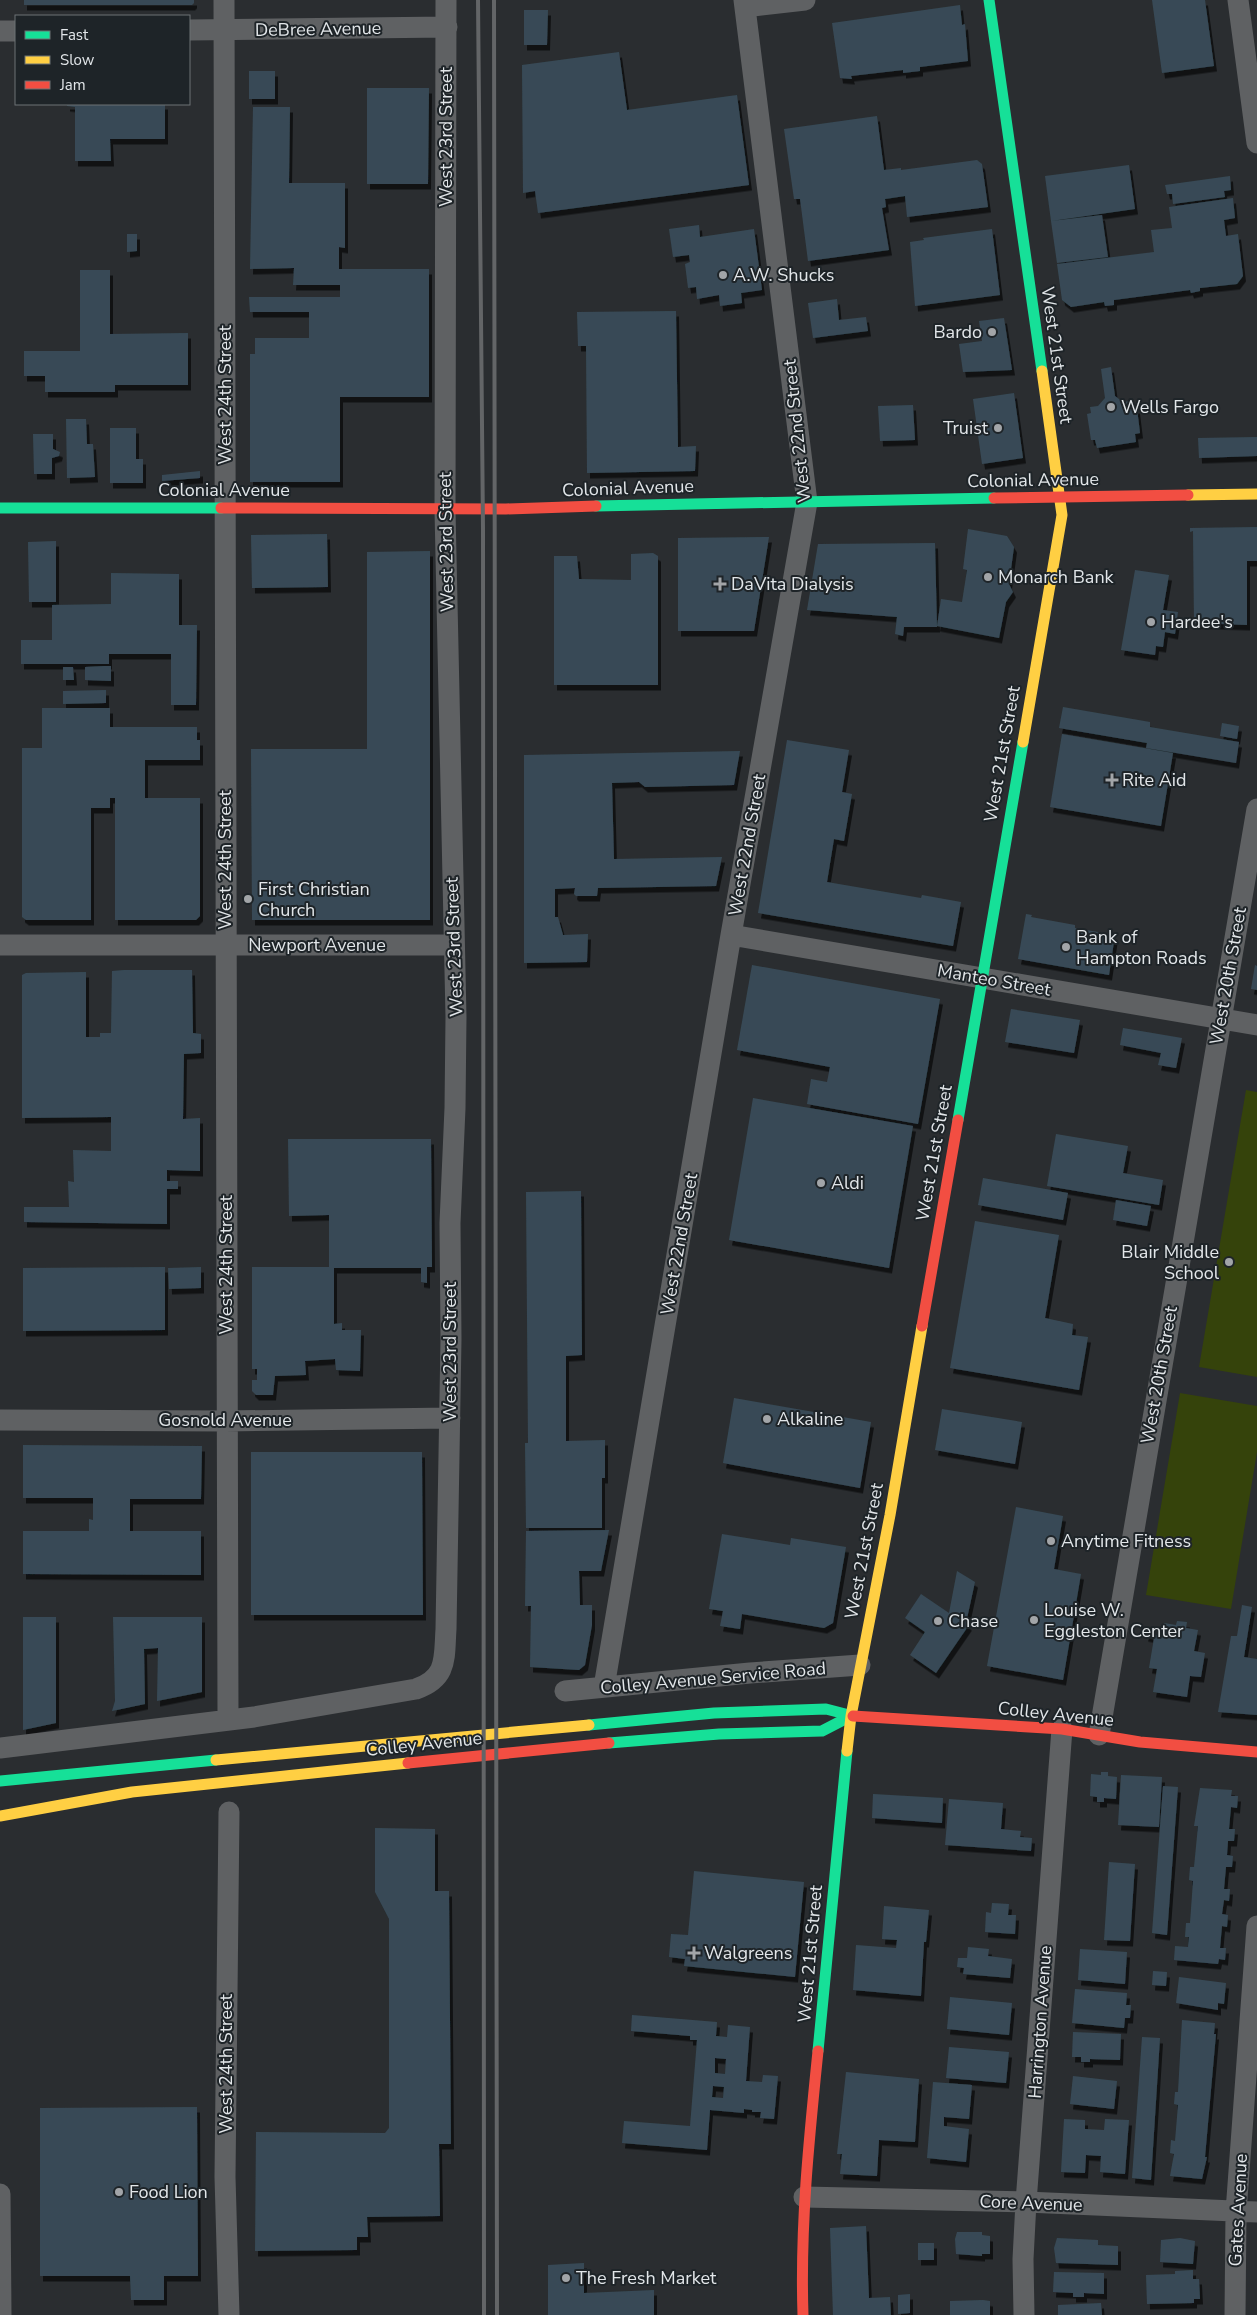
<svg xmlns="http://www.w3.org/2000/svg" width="1257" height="2315" font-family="'Nunito Sans',sans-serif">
<defs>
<filter id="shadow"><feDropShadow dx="3" dy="5.5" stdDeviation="0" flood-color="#0009"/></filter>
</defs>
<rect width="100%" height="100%" fill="#2a2d30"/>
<path fill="#35430b" d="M1246,1090l11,2v285l-58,-10z
M1180,1393l77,13v46l-26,157 -85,-14z"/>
<path fill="#374a56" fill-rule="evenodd" filter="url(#shadow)" d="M24,0h170v3l-2,2h-168z
M1152,0h53l9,66 -52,7z
M960,5l2,20 3,-1 3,37 -48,6v4l-17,2v-3l-52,6 1,3 -12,-1 -8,-55z
M524,10h24l-1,35h-23z
M619,52l8,58 110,-15 12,90 -211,28 -3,-22 -12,2 -1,-128z
M249,71h26v28h-26z
M367,88h62l-1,96h-61z
M67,104h98v35h-55l1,22h-36v-54l-8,-1z
M253,107h37l-1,76h56v65l-6,-1v22h90v128h-89v85h-90v-128h5v-16h54v-26h-59l-1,-15h91v-12h-47l1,-17 -44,1z
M877,116l7,54 17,-2v2l76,-10 5,4 6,43 -81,10 -2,-21 -20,3 1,8 -4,1 7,42 -81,11 -8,-62h-6l-10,-70z
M1129,165l6,44 -84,12 -6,-45z
M1230,176l1,14 -7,1 1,6 -52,7 -1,-10h-5l-2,-9z
M1233,198l2,20 -11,2 2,16 12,-2 5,42 -6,8 -37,4v3l-9,2 -1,-3 -76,10v5l-9,1 -1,-4 -33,5 -9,-7 -5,-36 97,-12 -3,-22 21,-2 -3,-21z
M1102,215l6,42 -51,6 -6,-42z
M699,225l1,12 54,-8 8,61 -21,3 1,10 -22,3 -1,-11 -22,4 -1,-12 -8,1 -3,-24 5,-2 -1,-7 -16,2 -4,-28z
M992,229l8,66 -85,11 -5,-64 14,-2 -1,-2z
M127,234h10v17l-10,1z
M80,270h30v64l78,-1v52h-73v7h-70v-16h-21v-25h56z
M837,299l2,21 27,-3 2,14 -55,7 -5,-35z
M676,311l2,136 18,-1 -1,25 -108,2 -1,-127h-8l-1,-34z
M1004,318l8,52 -49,2 -4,-28 23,-3 -3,-20z
M1111,367l4,29 8,6 8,-1 1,8 5,-1 3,25 -5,1 1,8 -39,6 -2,-8h-4l-4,-26 4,-1 -1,-6 8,-1 7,-8 -4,-29z
M1014,393l9,65 -41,6 -9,-65z
M913,405l2,35 -35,1 -2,-35z
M66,419h20l1,25h6l2,33 -28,1z
M110,428h26v31h7v24h-33z
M33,434h20v15l7,3 -1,4 -7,2v16h-18z
M1257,437v19l-58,2 -1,-20z
M200,471v7l-38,3v-6z
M1257,527v34h-10v64l-53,-2 -1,-92 -3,1v-4z
M968,529l39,7 7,11 -5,37 4,8 -7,10 -7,36 -62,-12 4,-27 21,3 5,-32 -4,-1z
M327,534l1,53 -76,1 -1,-53z
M769,537l-15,94h-76v-93z
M56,541v61h-27l-1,-60z
M935,543l2,84h-33l-1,9 -8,-2 2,-17 -90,-7 11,-66z
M430,551v369h-178l-1,-171h116v-197z
M653,553l5,3v129h-104v-129h23l2,23 52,1v-26z
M1135,570l34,5 -6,35 15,2 -3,22 -10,-2 -2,15 -7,-1 -1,9 -34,-5z
M111,573l68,1v51h18l-1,80h-25v-51h-62v10h-88v-24h31v-35l59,-1z
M104,666h7v15l-26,-1v-13z
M63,667h10l1,13h-11z
M106,690v13l-43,1v-13z
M1063,707l87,15v5l89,15 -3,21 -90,-15 1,-5 -88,-15z
M42,708h68v19h87v13h3v20h-55v38h55v118l-4,4h-81v-122h-5v10h-19v112h-65l-4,-3v-169h20z
M1222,723l17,3 -2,13 -17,-3z
M1062,734l111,19 -12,73 -111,-19z
M787,740l62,10 -7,42 10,2 -8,47 -10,-2 -7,43 94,16 1,-3 39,7 -8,44 -195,-33z
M740,751l-6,34 -89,2 -6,-5 -27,1 2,76 108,-2 -6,29 -118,2 -1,8h-21l-2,-2 1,-6 -20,1v28h3l5,18 25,-1 -1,28 -63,1v-208z
M1026,914l6,1 -1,2 44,8v3l40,7 -6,40 -91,-16z
M752,965l188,34 -22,125 -111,-20 4,-25 16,3 3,-15 -93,-17z
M1255,965l2,1v24l-6,-1z
M124,970h68l1,63 8,1v19l-17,1 -1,65 17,-1v53l-33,-1v11h11v8h-11v35l-143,-2v-15h45l-1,-26 6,1 -1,-32 38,1v-34l-89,1v-143l4,-2 60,-1v65h14v-4h11l1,-62z
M1011,1009l69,11 -6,33 -69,-11z
M1123,1028l59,10 -6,30 -18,-3 3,-12 -41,-8z
M753,1098l160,28 -24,142 -160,-28z
M1056,1134l72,12 -5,27 40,7 -4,25 -112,-19z
M288,1139h143l1,128h-5v16l-6,-1v-14h-87v56l8,-1v7h19l-1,41 -24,-1 -1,-11 -30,2 1,14 -31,1 -2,19h-17l-4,-4v-11h5v-11h-5v-102h77v-52l-40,1z
M983,1178l85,15 -5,27 -85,-15z
M581,1191l1,164 -16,1v85l39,-1v38h-3v50h-76l-1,-85h3l-2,-251z
M1116,1200l35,6 -4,20 -34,-6z
M975,1221l84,14 -14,83 28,6 -1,11 16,2 -9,53 -129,-22z
M165,1267v63l-142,1v-63z
M201,1267v21l-32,1 -1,-21z
M734,1398l137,24 -11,66 -137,-25z
M942,1409l80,13 -7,42 -80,-14z
M23,1445l179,1 -1,53h-71v32h71v44l-178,-1v-43h66v-12l4,1v-22h-70z
M251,1452h171l1,163h-172z
M1016,1507l47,9 -9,53 27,5 -18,106 -76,-14z
M609,1530l-8,41h-22l1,34h12v20l-7,40 -6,5 -49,-3 1,-61h-6l1,-75z
M722,1534l68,11 1,-7 55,9 -13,76 -9,5 -82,-14 -2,15 -20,-3 3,-15 -14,-2z
M957,1571l18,11 -9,41 3,2 -33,48 -26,-18 15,-23 -20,-14 16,-24 28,19z
M1242,1605l10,2 -8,50 13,2v56l-39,-3 13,-76h6z
M23,1617h33v106l-33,7z
M113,1617h89v75l-45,9 1,-53 -14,1 1,55 -33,7 3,-10z
M1177,1621l10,1 -1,6 12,2 -4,21 11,2 -4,24 -11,-1 -3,21 -34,-5 4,-23 -8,-1 5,-30 -9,-2 1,-3 16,3 2,-13 12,2z
M1101,1772h7v4l9,1 -1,22 -12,-1v4h-7v-5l-7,-1 1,-22 10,1z
M1121,1775l41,2 -3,50 -41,-2z
M1163,1786l15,1 -11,148 -15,-2z
M1200,1788l32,2 -1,6h7l-1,12 -6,-1 -2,22h6l-1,12h-6l-1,14 6,1 -1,11h-6l-2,22h6l-1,12 -5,-1 -2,14 6,1 -1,12 -5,-1 -2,22h6l-1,12 -6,-1 -1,5 -44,-4 1,-14 13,1 1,-10h-4l1,-14h4l3,-42 -4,-1 1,-13h4l4,-41h-4z
M873,1794l70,4 -1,25 -70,-5z
M949,1799l54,4 -2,26 20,2 -1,6 12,1 -1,13 -86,-6z
M375,1828l60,1v62h14l2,253h-12l1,72 -73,1 1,20h-11v13l-102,1 1,-119 129,1 4,-5v-209l-14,-27z
M1109,1862l26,2 -5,77 -26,-1z
M694,1871l110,11 -9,95 -111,-11 1,-7 -16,-2 2,-23 17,1z
M992,1903l17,1 -1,11h8l-1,19 -30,-2 1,-20 5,1z
M884,1906l45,4 -3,32h-2l-3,54 -68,-6 3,-45 40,3 1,-8 -15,-1z
M968,1947l21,2 -1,7 24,3 -2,19 -47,-4 1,-6 -7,-1 1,-9h9z
M1080,1949l47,3 -2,32 -47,-4z
M1153,1971l14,1 -1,14 -14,-1z
M1179,1977l47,6 -2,21 -6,-1v7l-42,-7z
M1075,1989l52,4 -1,12h5l-1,13h-5l-1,10 -52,-5z
M950,1997l62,6 -3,32 -62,-6z
M632,2015l85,7 -1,14 11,1 1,-12 22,2 -4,54 16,1 1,-7 15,1 -4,43 -14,-1 1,-6h-9v-2l-8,-1v4l-34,-3 -3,40 -85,-7 2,-22 66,5 7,-86h-7v-4l-59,-5zM715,2058l11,1 -1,15 -10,-1zM713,2086l11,1 -1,11 -11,-1z
M1182,2020l33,3 -1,11h2l-11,123h2l-5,22 -32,-3 4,-22 -4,-1 1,-13 4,1 3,-36 -4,-1 1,-12h3z
M1073,2032l48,2 -1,26 -30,-1v3h-9v-5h-9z
M1142,2037l18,1 -9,142 -19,-2z
M949,2047l60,5 -3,31 -60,-5z
M846,2072l73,7 -4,63 -36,-2 -2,36 -37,-2 2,-20h-5z
M1073,2076l44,5 -3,28 -44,-5z
M933,2082l39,3 -3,34 -25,-2v9l25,3 -3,33 -39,-4z
M197,2107l1,169h-34v24h-33l-1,-24h-90v-168z
M1064,2119l21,1v9l19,1 1,-11 24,1 -4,54 -25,-2 1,-16 -15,-1 -1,18 -24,-1z
M866,2226l3,72 21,-1 1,18h-58l-3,-87z
M957,2232h25v3l8,1v18h-8v2l-26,-2 -1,-15z
M1057,2238l41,2v5l20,1v19l-62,-2 -2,-15z
M1180,2238l15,3 -2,23 -33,-2 1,-22z
M918,2243h16v17h-16z
M584,2263v30l70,-3v25h-106v-50z
M1193,2270v9h6l1,20h-6v4l-47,1 -1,-29 29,-1v-3z
M1054,2272l50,1v21l-20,-1v4h-11v-4l-20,-1z
M910,2294v19l-12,1v-19z
M983,2300l7,1v14h-40v-14z
M1101,2303l1,12h-44v-10z"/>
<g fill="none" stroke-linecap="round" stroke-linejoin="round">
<path stroke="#5f6163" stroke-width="21" d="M224,0l4,1720
M1238,0l19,143
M745,7l60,-7
M189,30l258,-3
M0,31h16
M731,935l526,90
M0,945h453
M0,1420l226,1 224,-3
M604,1687l127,-752 76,-433 -63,-502
M565,1691l185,-18 110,-8
M1099,1735l158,-926
M0,1748l254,-31 162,-28c32,-11 28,-31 30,-60l5,-290 -1,-116 5,-115 1,-91 -11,-507 1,-510
M0,2194l1,121
M804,2197l222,5 231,10
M229,2315l-4,-138 4,-365
M1024,2315l-1,-56 3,-57 36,-473
M1235,2315l1,-103 21,-286"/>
<path stroke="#16e098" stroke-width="11" d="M989,0l53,371
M596,506l398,-8
M0,508h221
M958,1120l65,-378
M589,1725l125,-12 112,-4 27,7
M609,1743l110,-9 103,-3 29,-15
M0,1781l216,-21
M818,2051l29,-300"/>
<path stroke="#ffcf43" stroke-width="11" d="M1188,495l69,-1
M1023,742l39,-227 -20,-144
M847,1751l4,-35 39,-201 32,-189
M216,1760l373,-35
M0,1816l132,-24 276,-29"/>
<path stroke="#f24e42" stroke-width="11" d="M994,498l194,-3
M221,508l285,1 90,-3
M922,1326l36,-206
M853,1716l209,13 78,13 117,10
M408,1763l201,-20
M803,2315c-3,-89 6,-176 15,-264"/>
<path stroke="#636567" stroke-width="4" d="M478,0l5,530 1,1785
M494,0l3,2315"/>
</g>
<g fill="#a2a5a8" stroke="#1e2428" stroke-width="2">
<circle cx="723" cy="275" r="5"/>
<circle cx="992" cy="332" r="5"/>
<circle cx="1111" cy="407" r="5"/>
<circle cx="998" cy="428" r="5"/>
<circle cx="988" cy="577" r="5"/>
<path d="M717.5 576.5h5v5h5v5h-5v5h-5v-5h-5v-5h5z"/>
<circle cx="1151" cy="622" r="5"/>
<path d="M1109.5 772.5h5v5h5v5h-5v5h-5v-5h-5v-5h5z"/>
<circle cx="248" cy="899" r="5"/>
<circle cx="1066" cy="947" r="5"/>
<circle cx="821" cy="1183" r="5"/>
<circle cx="1229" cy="1262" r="5"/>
<circle cx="767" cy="1419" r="5"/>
<circle cx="1051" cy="1541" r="5"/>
<circle cx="1034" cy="1620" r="5"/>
<circle cx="938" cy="1621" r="5"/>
<path d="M691.5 1945.5h5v5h5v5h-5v5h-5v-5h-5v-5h5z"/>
<circle cx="119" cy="2192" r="5"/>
<circle cx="566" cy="2278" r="5"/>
</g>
<g text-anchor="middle" stroke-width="4" stroke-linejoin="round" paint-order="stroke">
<g font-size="18" fill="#e2e6e9" stroke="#1e2428">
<text transform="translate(318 29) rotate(-1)" y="6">DeBree Avenue</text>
<text transform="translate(446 137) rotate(-90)" y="6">West 23rd Street</text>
<text transform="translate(1057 355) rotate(82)" y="6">West 21st Street</text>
<text transform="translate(225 395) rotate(-90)" y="6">West 24th Street</text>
<text transform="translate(797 431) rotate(-96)" y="6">West 22nd Street</text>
<text transform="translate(1033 480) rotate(-1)" y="6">Colonial Avenue</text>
<text transform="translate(628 488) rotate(-2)" y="6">Colonial Avenue</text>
<text x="224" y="496">Colonial Avenue</text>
<text transform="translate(446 542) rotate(-91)" y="6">West 23rd Street</text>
<text transform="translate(1002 754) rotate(-80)" y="6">West 21st Street</text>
<text transform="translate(747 845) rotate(-80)" y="6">West 22nd Street</text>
<text transform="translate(225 860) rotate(-90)" y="6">West 24th Street</text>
<text x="317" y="951">Newport Avenue</text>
<text transform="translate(454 947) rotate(-92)" y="6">West 23rd Street</text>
<text transform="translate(1228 976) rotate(-80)" y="6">West 20th Street</text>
<text transform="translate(994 980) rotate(10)" y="6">Manteo Street</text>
<text transform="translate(934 1153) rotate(-80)" y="6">West 21st Street</text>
<text transform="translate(679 1244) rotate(-80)" y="6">West 22nd Street</text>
<text transform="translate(226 1265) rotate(-90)" y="6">West 24th Street</text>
<text transform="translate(450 1352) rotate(-90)" y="6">West 23rd Street</text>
<text transform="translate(1159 1375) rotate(-80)" y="6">West 20th Street</text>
<text x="225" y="1426">Gosnold Avenue</text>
<text transform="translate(864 1551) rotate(-79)" y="6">West 21st Street</text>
<text transform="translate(713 1678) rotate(-5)" y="6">Colley Avenue Service Road</text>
<text transform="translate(1056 1714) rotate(6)" y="6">Colley Avenue</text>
<text transform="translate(424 1744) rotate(-6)" y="6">Colley Avenue</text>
<text transform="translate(810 1954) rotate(-85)" y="6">West 21st Street</text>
<text transform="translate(1040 2022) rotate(-86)" y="6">Harrington Avenue</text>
<text transform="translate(226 2064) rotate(-90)" y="6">West 24th Street</text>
<text transform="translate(1031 2203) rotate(2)" y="6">Core Avenue</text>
<text transform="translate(1238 2210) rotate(-87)" y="6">Gates Avenue</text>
</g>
<g font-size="18" fill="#e2e6e9" stroke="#1e2428" text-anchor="start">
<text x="733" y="281">A.W. Shucks</text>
<text x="982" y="338" text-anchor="end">Bardo</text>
<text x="1121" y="413">Wells Fargo</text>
<text x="988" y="434" text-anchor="end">Truist</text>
<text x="998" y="583">Monarch Bank</text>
<text x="731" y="590">DaVita Dialysis</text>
<text x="1161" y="628">Hardee's</text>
<text x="1122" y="786">Rite Aid</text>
<text x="258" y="895">First Christian<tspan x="258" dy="21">Church</tspan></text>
<text x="1076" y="943">Bank of<tspan x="1076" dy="21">Hampton Roads</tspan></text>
<text x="831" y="1189">Aldi</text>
<text x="1219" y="1258" text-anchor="end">Blair Middle<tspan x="1219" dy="21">School</tspan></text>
<text x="777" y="1425">Alkaline</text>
<text x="1061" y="1547">Anytime Fitness</text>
<text x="1044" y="1616">Louise W.<tspan x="1044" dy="21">Eggleston Center</tspan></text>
<text x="948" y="1627">Chase</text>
<text x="704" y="1959">Walgreens</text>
<text x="129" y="2198">Food Lion</text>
<text x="576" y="2284">The Fresh Market</text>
</g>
</g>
<rect x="15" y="15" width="175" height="90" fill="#1e2428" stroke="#6c7275"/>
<rect x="25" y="31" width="25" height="8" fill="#16e098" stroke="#6c7275"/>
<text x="60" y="40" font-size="15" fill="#e2e6e9">Fast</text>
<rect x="25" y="56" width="25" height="8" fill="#ffcf43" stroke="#6c7275"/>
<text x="60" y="65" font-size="15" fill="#e2e6e9">Slow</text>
<rect x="25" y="81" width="25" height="8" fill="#f24e42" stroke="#6c7275"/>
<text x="60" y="90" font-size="15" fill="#e2e6e9">Jam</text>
</svg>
